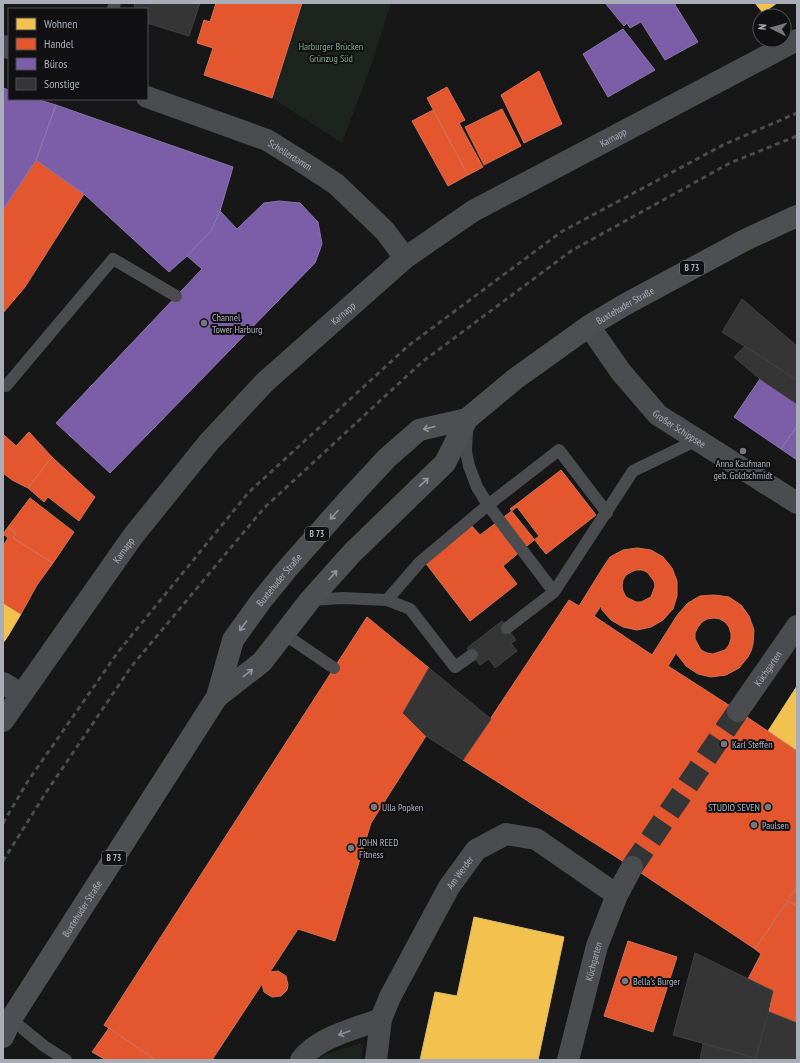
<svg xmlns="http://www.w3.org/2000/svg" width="800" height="1063" font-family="'PT Sans Narrow',sans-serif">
<rect width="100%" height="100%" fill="#171717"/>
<path fill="#1d241e" d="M302,3h89l-22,68 -27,72 -70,-45z
M360,1043l3,3 -2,14h-43l5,-5z"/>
<path fill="#f2c14e" stroke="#dcbb6e" d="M755,3h22l-14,10z
M3,603l18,11 -13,22 -5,-3z
M3,633l5,3 -5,7z
M797,686v65l-29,-20z
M474,917l90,20 -26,123h-118l15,-68 22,4z"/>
<path fill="#e4572e" stroke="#d27157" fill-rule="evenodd" d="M216,3h86l-30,95 -68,-23 9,-27 -16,-5 7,-23 6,2z
M539,71l23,53 -38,19 -23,-48z
M447,87l18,33 -6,3 24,44 -15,8 -41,-77z
M502,109l19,37 -37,19 -19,-38z
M433,110l35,65 -20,11 -36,-65z
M36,160l48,34 -59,93 -22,26v-103z
M29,432l23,25 -24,31 -16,-8 -9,-7v-39l13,12z
M52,457l43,40 -16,24 -31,-24 -4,5 -16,-14z
M561,470l35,45 -50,39 -36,-45z
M30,498l44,34 -21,31 -40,-25 3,-5 -8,-6z
M517,507l22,29 -36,30 14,18 -47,37 -46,-60 46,-37 10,11z
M8,527l8,6 -3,5 40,25 -16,22 -16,29 -18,-11v-57l5,-8 -5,-4z
M637,548l14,2 12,7 9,11 5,13v15l-4,13 -10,11 -12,7 -14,3 -14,-3 -12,-7 -9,-10 -1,-4 -7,10 58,39 26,-41 10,-11 12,-7 14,-1 15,2 12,8 8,11 5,14 -1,14 -2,7 -3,6 -9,11 -13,7 -15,2 -13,-3 -12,-8 -10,-13 -8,13 70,45 59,40v135l-42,63 -123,-82 -169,-107 106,-160 10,6 23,-37 8,-12 13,-7zM636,570h6l5,2 7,9 1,5 -4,11 -10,5h-5l-10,-5 -3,-6 -1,-5 1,-6 3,-5 5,-3zM714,618l6,1 5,3 4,5 2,6v6l-2,6 -4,5 -12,4 -6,-1 -6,-3 -6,-11v-6l3,-6 4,-5 5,-3z
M367,617l62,51 -26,45 23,23 -55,87 -36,118 -37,-12 -28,43 8,-1 8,5 2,9 -1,5 -6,6 -9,1 -8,-5 -2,-8 -50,76h-56l-52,-35z
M797,886v20l-9,-5z
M788,901l9,5v117l-28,-11 4,-21 -25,-12 13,-25 -6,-5z
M628,941l49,16 -24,75 -49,-16z
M109,1028l47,32h-50l-14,-8z"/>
<path fill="#7b5ea7" stroke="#8876ac" d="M605,3h69l24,39 -33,18 -24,-38 -11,6 -3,-5 -3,3z
M623,29l32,41 -47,27 -25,-43z
M3,88l6,2v9h27l20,6 -20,55 -33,50z
M56,105l177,62 -13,44 -9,20 -24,25 -18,16 -85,-78 -48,-34z
M279,201l21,2 18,19 4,22 -7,19 -205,210 -54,-50 146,-154 -15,-13 24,-25 9,-20 17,18 27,-26z
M760,379l37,25v22l-16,23 -47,-32z
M797,426v34l-16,-11z"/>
<path fill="#353536" stroke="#3f4043" d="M135,3h65l-11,33 -42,-13v-14h-13z
M742,299l55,47v34l-75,-48z
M745,346l52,34v24l-37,-25 -26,-22z
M502,621l14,19 -5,3 6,8 -22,17 -6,-9 -9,6 -13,-17z
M429,668l62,51 -28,41 -37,-24 -23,-23z
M695,953l78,38 -17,67 -83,-23z
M769,1012l28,11v37h-42z
M703,1044l53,14 -1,2h-55z"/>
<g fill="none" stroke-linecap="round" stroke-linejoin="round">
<path stroke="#343537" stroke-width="22" stroke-dasharray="22 11" stroke-linecap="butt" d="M632,867l106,-156"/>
<path stroke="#4b4c50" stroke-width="12" d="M113,9l2,-6
M3,385l3,1 107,-127 63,37
M467,430l-1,22 3,14 8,21 11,18 66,87
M310,600l33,-2 44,2 23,9 45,58 17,-12
M387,600l33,-38 68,-57 71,-55 48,63
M507,628l47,-36 79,-121 64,-31
M284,634l50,34
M11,1019l33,27 22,14"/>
<g stroke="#4b4c50" stroke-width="22">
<path d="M3,46l6,2"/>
<path id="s1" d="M147,97l120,43 37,23 32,21 49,47 20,27"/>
<path id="s2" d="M589,326l32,46 37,43 139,88"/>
<path d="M3,683l18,11"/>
<path id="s3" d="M738,711l59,-85"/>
<path id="s4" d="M3,721l130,-185 76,-94 56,-60 140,-124 68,-47 324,-171"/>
<path d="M301,1060c16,-23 54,-31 80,-41"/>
<path id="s5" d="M376,1060l5,-41 9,-22 59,-110 27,-37 30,-16 30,5 81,56"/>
<path id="s6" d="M568,1060l29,-114 20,-51 15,-28"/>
</g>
<g stroke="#4d4f52" stroke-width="22">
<path id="s7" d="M217,697l45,-35 48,-62 42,-47 93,-90 22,-44 48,-40 74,-53 37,-22 119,-64 52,-24"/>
<path id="s8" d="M3,1037l8,-18 206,-322 16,-57 28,-39 26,-32 61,-69 39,-42 32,-28 48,-11"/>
</g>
<path stroke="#4b4c4f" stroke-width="3" stroke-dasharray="5 4" stroke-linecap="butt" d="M3,823l25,-42 90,-129 131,-160 159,-146 153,-114 162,-87 74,-32
M3,861l42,-67 86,-127 133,-159 158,-146 149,-111 159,-88 67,-27"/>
</g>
<defs><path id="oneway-shaft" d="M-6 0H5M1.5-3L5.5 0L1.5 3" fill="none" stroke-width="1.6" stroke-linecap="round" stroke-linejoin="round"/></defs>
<g stroke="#91969e">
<use href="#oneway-shaft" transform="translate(429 428) rotate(166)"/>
<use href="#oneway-shaft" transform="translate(424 482) rotate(-43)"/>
<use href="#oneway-shaft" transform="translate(334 515) rotate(132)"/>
<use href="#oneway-shaft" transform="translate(333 575) rotate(-49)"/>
<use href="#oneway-shaft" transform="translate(243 626) rotate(126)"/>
<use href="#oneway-shaft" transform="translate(248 673) rotate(-38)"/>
</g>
<use stroke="#8c9099" href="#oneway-shaft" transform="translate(344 1033) rotate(160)"/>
<g fill="#757880" stroke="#111113" stroke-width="1.5">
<circle cx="204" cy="323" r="4"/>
<circle cx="743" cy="451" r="4"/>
<circle cx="724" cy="744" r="4"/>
<circle cx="374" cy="807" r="4"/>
<circle cx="768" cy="807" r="4"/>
<circle cx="754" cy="825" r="4"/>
<circle cx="351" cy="848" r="4"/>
<circle cx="625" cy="981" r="4"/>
</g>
<g text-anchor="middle" stroke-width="4" stroke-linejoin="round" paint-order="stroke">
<g fill="#111113" stroke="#7b7e86" stroke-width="1">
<rect x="680" y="261" width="24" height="14" rx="3"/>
<rect x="305" y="527" width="24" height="14" rx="3"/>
<rect x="102" y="851" width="24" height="14" rx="3"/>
</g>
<g font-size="9" font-weight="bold" fill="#a8adb8">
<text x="692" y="271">B 73</text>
<text x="317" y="537">B 73</text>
<text x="114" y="861">B 73</text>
</g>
<g font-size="10" fill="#7fa381" stroke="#111113">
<text x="331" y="50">Harburger Brücken<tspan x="331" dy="12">Grünzug Süd</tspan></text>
</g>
<g font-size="10" fill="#a8adb8" stroke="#111113">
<text dy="4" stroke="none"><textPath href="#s4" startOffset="857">Karnapp</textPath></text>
<text dy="4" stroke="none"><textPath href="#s1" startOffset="155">Schellerdamm</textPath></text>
<text dy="4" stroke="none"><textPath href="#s7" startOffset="572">Buxtehuder Straße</textPath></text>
<text dy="4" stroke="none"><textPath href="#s4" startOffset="533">Karnapp</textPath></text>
<text dy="4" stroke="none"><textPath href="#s2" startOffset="138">Großer Schippsee</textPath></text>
<text dy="4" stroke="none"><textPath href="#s4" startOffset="209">Karnapp</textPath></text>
<text dy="4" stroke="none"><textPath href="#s8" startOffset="537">Buxtehuder Straße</textPath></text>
<text dy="4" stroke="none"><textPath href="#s3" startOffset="52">Küchgarten</textPath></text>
<text dy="4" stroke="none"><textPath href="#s5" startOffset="208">Am Werder</textPath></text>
<text dy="4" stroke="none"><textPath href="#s8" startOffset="151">Buxtehuder Straße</textPath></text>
<text dy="4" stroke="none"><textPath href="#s6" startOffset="102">Küchgarten</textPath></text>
</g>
<g font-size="10" fill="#a8adb8" stroke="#111113" text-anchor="start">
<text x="212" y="321">Channel<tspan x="212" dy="12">Tower Harburg</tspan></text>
<text x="743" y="467" text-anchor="middle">Anna Kaufmann<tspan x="743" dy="12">geb. Goldschmidt</tspan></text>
<text x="732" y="748">Karl Steffen</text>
<text x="382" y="811">Ulla Popken</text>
<text x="760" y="811" text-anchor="end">STUDIO SEVEN</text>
<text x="762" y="829">Paulsen</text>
<text x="359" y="846">JOHN REED<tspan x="359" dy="12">Fitness</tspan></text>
<text x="633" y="985">Bella's Burger</text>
</g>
</g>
<rect width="800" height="1063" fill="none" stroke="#a8adb8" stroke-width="8"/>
<rect x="8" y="8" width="140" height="92" fill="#111113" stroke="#4d4f55"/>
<rect x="16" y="18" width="20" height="12" fill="#f2c14e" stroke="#4d4f55"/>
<text x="44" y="28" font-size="12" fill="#a8adb8">Wohnen</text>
<rect x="16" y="38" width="20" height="12" fill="#e4572e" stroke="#4d4f55"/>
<text x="44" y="48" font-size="12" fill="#a8adb8">Handel</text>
<rect x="16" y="58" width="20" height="12" fill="#7b5ea7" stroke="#4d4f55"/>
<text x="44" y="68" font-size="12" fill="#a8adb8">Büros</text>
<rect x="16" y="78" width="20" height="12" fill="#353536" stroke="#4d4f55"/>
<text x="44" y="88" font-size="12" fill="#a8adb8">Sonstige</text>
<g transform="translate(772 28) rotate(276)"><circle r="19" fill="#111113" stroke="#4d4f55"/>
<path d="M0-3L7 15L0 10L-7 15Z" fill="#757880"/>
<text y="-6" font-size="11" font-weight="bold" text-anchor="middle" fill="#a8adb8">N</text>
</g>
</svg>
